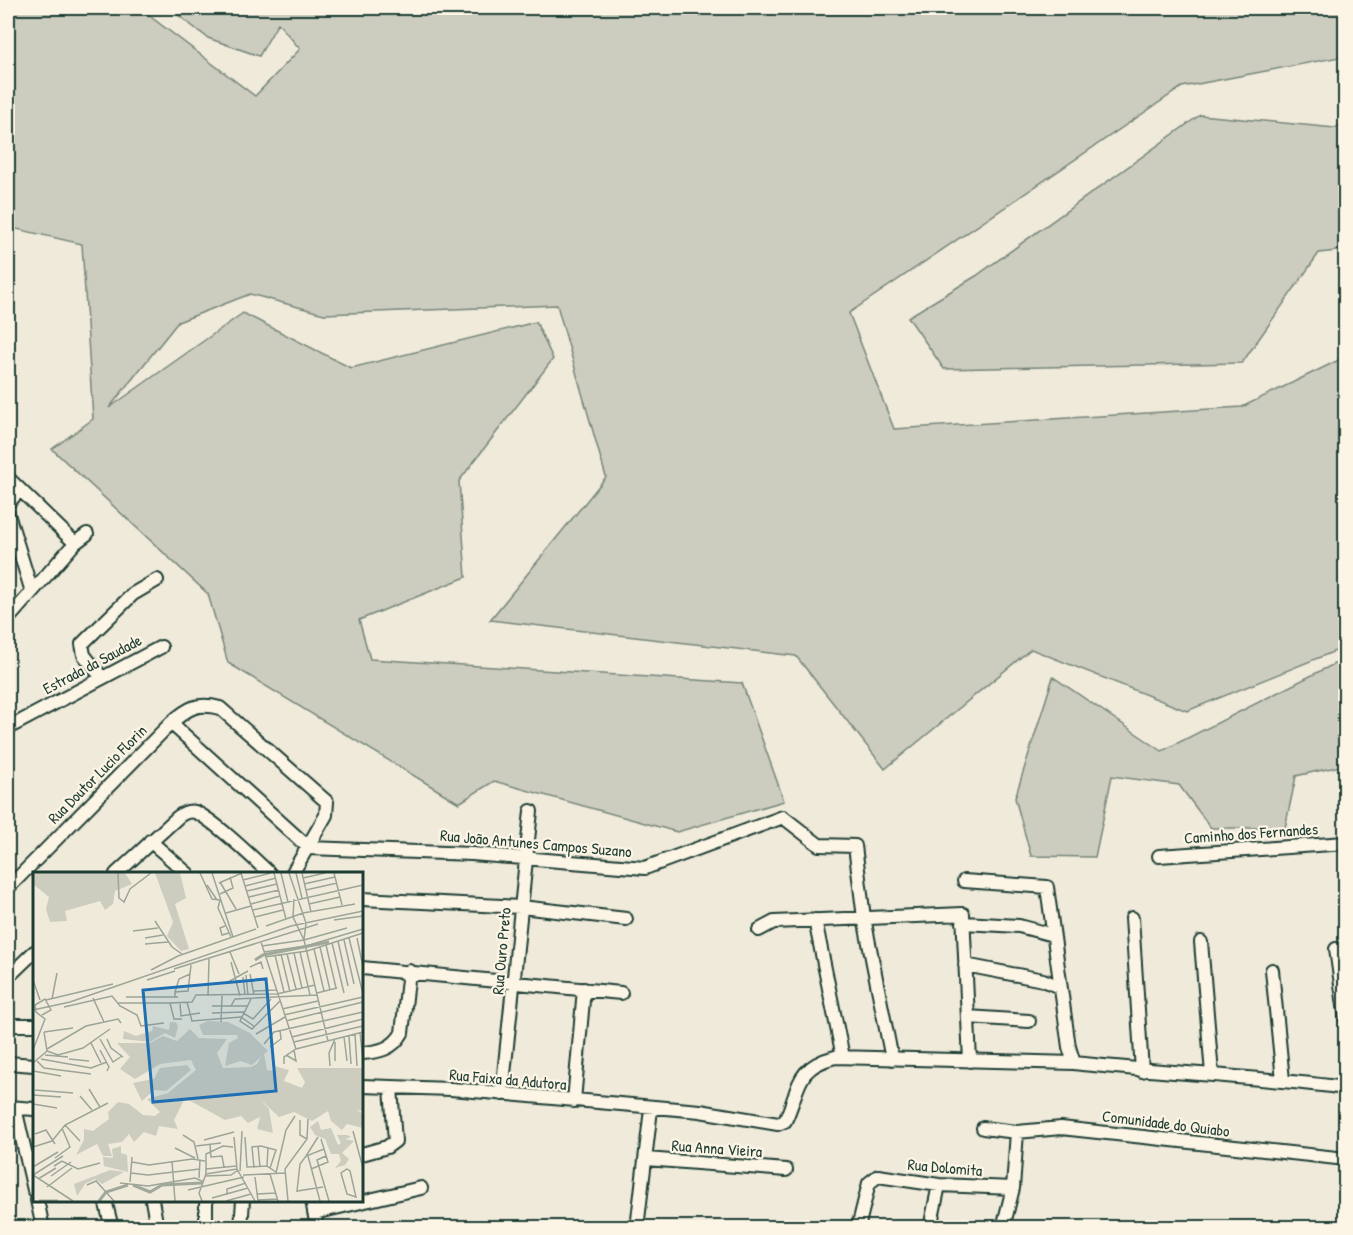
<svg xmlns="http://www.w3.org/2000/svg" width="1353" height="1235" font-family="'Patrick Hand',sans-serif">
<rect width="100%" height="100%" fill="#efeada"/>
<filter id="ink" filterUnits="userSpaceOnUse"><feTurbulence type="fractalNoise" baseFrequency=".0167" numOctaves="2"/><feDisplacementMap in="SourceGraphic" scale="12" xChannelSelector="R" yChannelSelector="G"/><feConvolveMatrix kernelMatrix="1 2 1 2 8 2 1 2 1" color-interpolation-filters="sRGB"/></filter>
<g filter="url(#ink)">
<path fill="#cccdbf" stroke="#76857a" stroke-width="1.5" d="M8,8h131l116,88 45,-47 -22,-26 -19,33 -51,-18 -39,-30h827l8,6 4,-6h337v48l-163,31 -333,226 45,116 348,-22 103,-50v296l-10,-2 -148,60 -156,-62 -146,120 -89,-113 -306,-36 116,-143 -49,-172 -233,9 -74,-20 -72,28 -69,86 134,-95 108,55 185,-46 17,37 -94,122 7,96 -107,43 11,39 372,24 42,118 -107,31 -183,-51 -35,22 -231,-140 -20,-69 -156,-145 41,-30 -11,-175 -74,-17z
M1200,115l135,13 10,-7v129l-26,3 -77,110 -298,6 -36,-52 68,-41z
M1334,664l11,3v98l-49,11 -11,52h-74l-32,-43 -67,-9 -17,81 -64,-1 -16,-58 38,-121 109,74z"/>
<g fill="none" stroke-linecap="round" stroke-linejoin="round">
<g stroke="#1f3d34" stroke-width="16">
<path id="minor" d="M8,478l67,65
M8,503l12,-13
M8,514l24,78
M8,619l67,-76 12,-9
M102,678l-18,-23 -2,-11 51,-50 24,-14
M171,723l138,125 163,6 173,14 138,-51 36,28 36,1 9,72 28,141
M8,728l153,-81
M150,841l38,33
M1159,856l187,-13
M116,874l62,-57c5,-4 10,-7 17,-5 18,7 59,47 75,62
M964,881l83,6 22,160 5,16c90,10 181,13 272,25
M8,888l163,-165c17,-15 26,-21 49,-15l107,94 -1,13 -34,59
M362,899l159,8 105,12
M1132,918l10,153
M815,920l28,137
M963,923l56,3 34,9
M759,930l15,-8 189,-8 7,147
M1201,942l11,132
M1336,949l10,71
M965,965l78,15 17,7
M362,968l259,25
M1272,970l11,110
M8,977l26,-25
M968,1017l61,4
M8,1025h26
M362,1053c17,-1 31,-4 40,-20l7,-62
M8,1063l26,2
M362,1086l89,3 249,22 78,13 7,-3c16,-34 9,-53 50,-64l239,6
M502,1094l29,-283
M574,1101l10,-112
M9,1107l25,2
M15,1108l19,82
M983,1128l34,4 44,-4 285,31
M362,1154l25,-7 8,-6 -4,-53
M646,1159l140,11
M37,1200l6,28
M105,1200l7,28
M152,1200l5,28
M206,1200v28
M312,1200l5,28
M314,1213l107,-25
M241,1228l2,-28
M637,1228l14,-119
M858,1228l11,-45 9,-7 61,9 74,3 4,-56
M930,1228l9,-43
M1003,1228l10,-40"/>
</g>
<use href="#minor" stroke="#fcf5e5" stroke-width="12"/>
</g>
</g>
<g text-anchor="middle" stroke-width="4.5" stroke-linejoin="round" paint-order="stroke">
<g font-size="16" fill="#1f3d34" stroke="#fcf5e5">
<text transform="translate(92 664) rotate(-28)" y="6">Estrada da Saudade</text>
<text transform="translate(97 774) rotate(-45)" y="6">Rua Doutor Lucio Florin</text>
<text transform="translate(1251 833) rotate(-4)" y="6">Caminho dos Fernandes</text>
<text transform="translate(536 843) rotate(5)" y="6">Rua João Antunes Campos Suzano</text>
<text transform="translate(501 951) rotate(-85)" y="6">Rua Ouro Preto</text>
<text transform="translate(508 1079) rotate(5)" y="6">Rua Faixa da Adutora</text>
<text transform="translate(1166 1123) rotate(7)" y="6">Comunidade do Quiabo</text>
<text transform="translate(717 1148) rotate(4)" y="6">Rua Anna Vieira</text>
<text transform="translate(945 1167) rotate(5)" y="6">Rua Dolomita</text>
</g>
</g>
<g transform="translate(33 872)">
<rect width="330" height="330" fill="#efeada"/>
<path d="M0,1h92l7,11 -17,7 -2,13 -8,6 -5,-9 -35,10 2,10 -17,1 -4,-13 3,-12 -16,-13zM122,1h25l6,25 -11,6 14,45 -8,2 -14,-15 6,-14zM175,149l20,1 22,11 18,18 -4,3 3,16 7,1v-5l15,4 -5,11 18,7 3,-6 -8,-14h66v43l-6,-1 6,4v14l-16,-4 -5,6 -11,-9 -3,-10 -16,10 -18,-9 -15,5 -20,-19 10,11 4,24 -16,-4 3,-12 -12,6 -7,-7 -16,4 -40,-22 -11,22 4,9 -19,-3 -3,10 -12,-4 -10,10 -5,-8 -7,8 -14,2 4,12h-9l-6,-12 -21,11 8,-15v-11l9,2 16,-12 -1,-7 10,-10 11,2 14,11 12,1 5,-4 -13,-13 21,-6 28,-23 -5,-10 -31,4 -25,15 -15,-10 10,-12 -13,-14h33l13,-7 14,5 13,-12 9,9 28,1 -10,14 6,15 28,-1 6,-3 4,-7 -9,8 -11,-4 -16,5 4,-23 9,-5 -1,-3h-34l-4,-10zM137,150h6l2,5 -3,11 -10,-5 -15,9 -27,-3 1,-8 12,5 16,-5 1,-5 16,4zM154,193l4,5 -25,21 -12,-1 -12,11 -9,-18 21,-4 6,-11zM285,249l3,9 10,-2 7,17 3,-2 -4,-8h10l4,2 -6,2 9,2 -12,12 7,6 -4,6 -10,3 6,-7 -2,-7h-8l-6,-15 -10,-4 -5,-8zM88,274v7l6,2 1,17 -24,-6 -1,-9 10,1 -1,-9zM77,298l14,2 -22,12 -7,-5 -10,5 -8,12 -3,-12z" fill="#cccdbf"/>
<path fill="none" stroke="#9fa89a" stroke-width="3" d="M222,88l8,-5 66,-13M100,313l17,7 12,-7 40,-2M6,329h19M66,329l7,-9 22,-7"/>
<path fill="none" stroke="#9ca598" stroke-width="1.5" d="M85,1l1,25 5,4 6,-13 21,-16M167,1l12,26 8,1M179,1l21,64M208,1l17,55M241,1l12,46M248,1l7,29M256,1l17,50 -2,17 24,101M263,1l6,25M269,1l9,39M301,1l8,32M270,6l22,-5M210,8l28,-7M187,10l16,27M186,11l23,-10M271,12l31,-7M174,13l10,15M212,14l31,-8M273,18l31,-7M214,19l30,-7M187,22l13,-6 -3,-11M216,25l30,-7M261,27l-1,18 11,23M187,28l-2,8 13,29M218,32l29,-8M276,32l31,-7M220,38l110,-25M193,41l25,-7M222,45l28,-7M301,48l29,-4M122,49l17,26 10,7M192,54l-5,2 2,7 7,-2M233,54l37,-13 52,-9M100,59l25,-3M112,66l18,-3M316,66l14,56M324,66l6,29M311,68l10,44M305,69l10,45M228,70l35,107M299,71l12,50M112,72l23,-2M293,73l10,43M229,74l42,-6 43,-12M287,75l10,43M281,77l10,42M197,80l9,22M231,80l42,-6 57,-17M267,80l10,43M261,81l8,35M248,82l9,38M254,82l9,35M242,83l9,37M232,85l42,-6 56,-18M198,90l9,34M217,95l11,-5 2,7M141,97l144,-45M118,98l27,-14 78,-27M217,102l4,21M213,103l2,20M210,105l2,18M0,108l7,20M114,108l28,-9M195,110l20,-11M221,119l22,-1M142,120l4,-13 11,-5M284,121l20,-5M175,124l1,-37M93,125h52M142,125v-5l13,-1 3,-26M60,126l11,24M19,127l5,-26M218,127l-11,22 12,8 28,-28M13,128l67,-16M154,130l5,19 49,-4 14,10M85,131h52l4,16h8M137,131l22,-1 4,-7 81,-1 38,-9M147,131l1,13 19,-3M179,134h35M198,134l4,-7 82,-4M31,135l48,-11 8,10 17,9 4,11 23,-3M249,137l36,-8M0,138l37,-8 221,-76 72,-15M179,141l32,-1M210,141l10,6 18,-20M251,143l79,-18M253,149l77,-19M188,150l1,-26M11,160l29,-4M327,161l3,27M223,162l29,-17M322,162l2,32M316,164l2,28M259,165l71,-18M311,165l3,24M67,167l13,23 9,-6M74,167l4,9 12,9M261,170l69,-16M58,171l10,20M231,172l10,-12 89,-20M237,175l11,-8 -1,-9M14,177l39,-23 32,-7 3,4M0,178l12,-31 -9,-7 -1,-7 10,-6 6,11 -9,5M67,178l9,17 -2,4M14,179l11,4 25,-7 27,-19M12,183l23,2M253,183l10,6 -2,-11M8,187l50,9 16,-6M36,187l20,2M4,189l7,7 47,6M302,189v-19M0,191l14,-12 -3,-19M251,192v-7l12,-8 67,-17M297,194l-1,-13 6,-14M0,199l28,5M56,217l11,18M2,218l38,3M0,223l28,2M47,224l12,14M0,232l24,4M267,248v15l7,4M32,253l15,16M320,259l10,37M2,262l11,-4 9,14M150,263l11,7 4,17M201,265l3,32M212,265l2,30 20,-1M171,268l30,-8M177,272l1,13 11,-1 2,11M163,274l25,-3M225,274l2,21M0,275l19,-6 13,-16 43,-22M235,275l-1,19 9,6M142,276l20,10M30,284l-30,19 40,26M273,284l12,-19M275,284l12,45M293,284l-9,4 12,41M22,286l15,-11 -8,-19M139,289l3,40M99,290l17,3 43,-6 13,2M21,294l8,-5 16,8 22,-6M0,295l25,-15M221,296l-2,-21 9,-1 15,4 -6,18M173,297l30,-3M204,297l18,32M278,297l17,-7 -7,-23M314,297l3,2 6,26 -9,-3 -6,-21zM207,299l2,-40M98,301l17,2 52,-6M243,301l10,-43 9,-14M173,302l31,-5M237,302l8,27M210,303l42,-2M18,304l20,-14M173,304l25,-1 7,-5M222,305l3,24M166,306l1,-18M5,307l18,-11M97,310l2,-25M87,311l28,3 47,-8 9,4M54,313l9,-4 18,20M14,315l25,-19M290,315l-26,4 3,-27 6,-8 18,-7M155,318l56,-13M224,322l19,-1M194,323v-6l19,-6M179,326l36,-10M225,328l19,-1M169,329l-3,-8 7,-19v-20l17,-8 10,1M193,329l25,-7M255,329l-3,-32 22,-30 1,-20"/>
<path fill="#1f6fb2" fill-opacity="0.15" stroke="#1f6fb2" stroke-width="3" d="M233,107l10,112 -123,11 -10,-112z"/>
<rect width="330" height="330" fill="none" stroke="#1f3d34" stroke-width="3"/>
</g>
<rect width="1353" height="1235" fill="none" stroke="#fcf5e5" stroke-width="30"/>
<rect x="15" y="15" width="1323" height="1205" fill="none" stroke="#1f3d34" stroke-width="2" filter="url(#ink)"/>
</svg>
